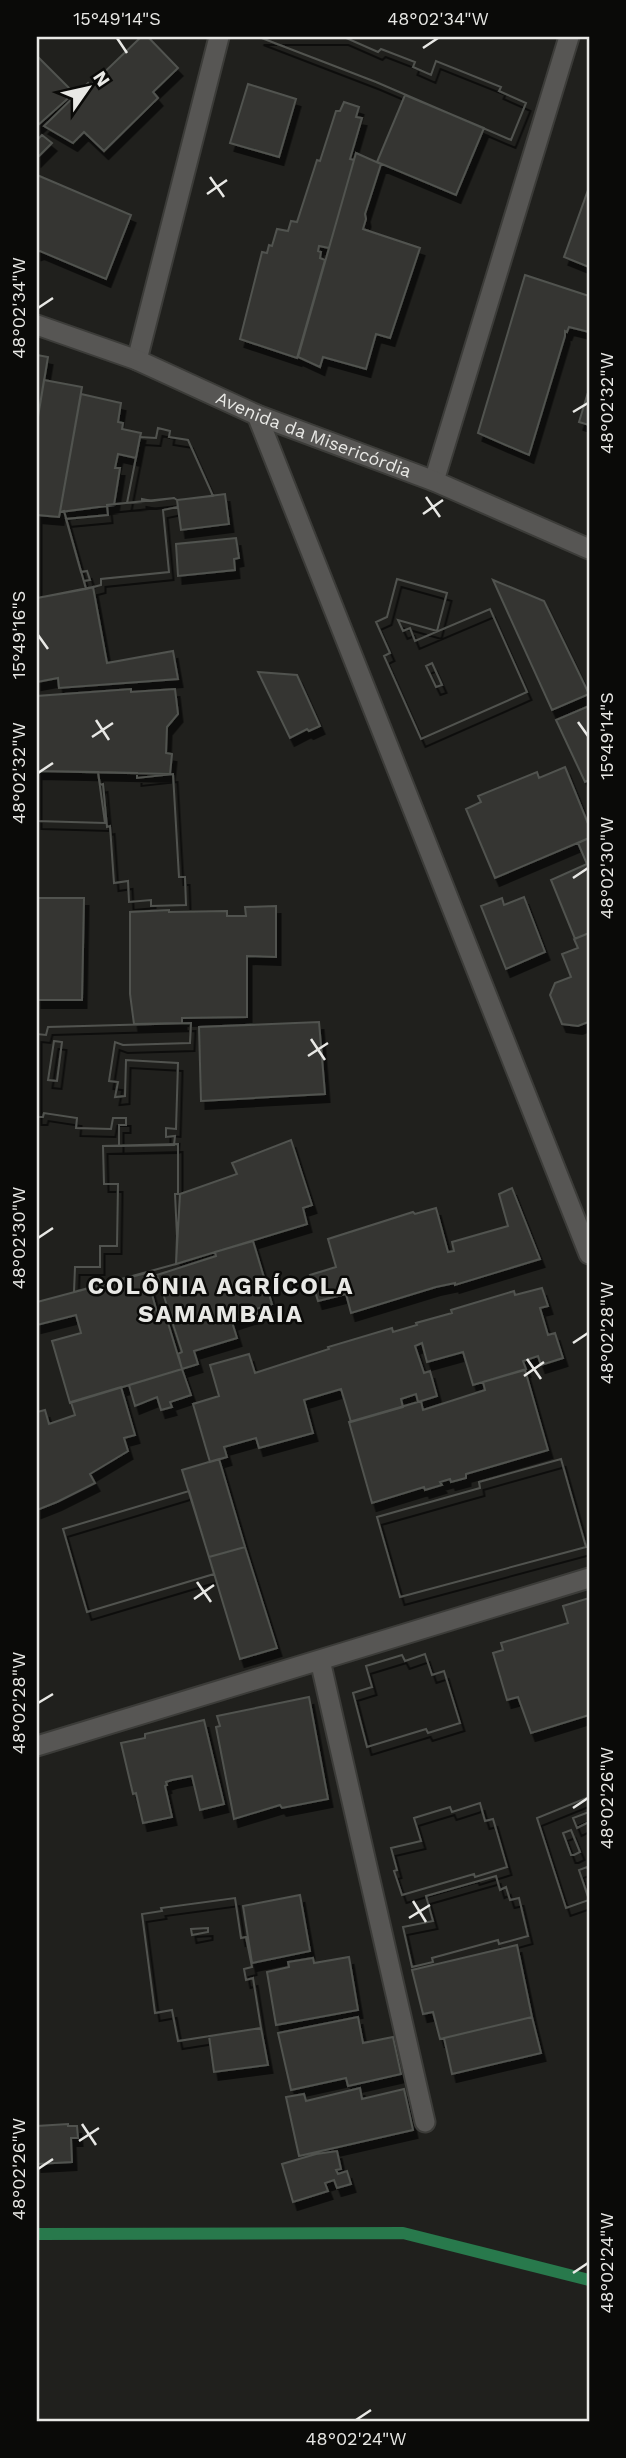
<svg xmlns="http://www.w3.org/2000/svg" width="626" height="2458" font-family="'Work Sans',sans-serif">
<defs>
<filter id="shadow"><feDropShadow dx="4.5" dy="8" stdDeviation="0" flood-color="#0009"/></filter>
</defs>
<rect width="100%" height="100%" fill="#20201d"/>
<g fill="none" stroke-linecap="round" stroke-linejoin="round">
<path stroke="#28794c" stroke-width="12" d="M37,2234l366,-1 186,47"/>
</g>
<path fill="#343632" stroke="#51534f" stroke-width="2" fill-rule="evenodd" filter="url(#shadow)" d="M141,37h7l30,31 -25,24 5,6 -54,53 -20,-19 -11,11 -29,-17 44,-43 2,3z
M259,37h85l34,15 3,-3 34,13 -2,5 18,8 5,-14 65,26 -2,4 27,12 -15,37 -135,-58z
M259,37h85l34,15 3,-3 34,13 -2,5 18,8 5,-14 65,26 -2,4 27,12 -15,37 -135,-58z
M37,56l37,37 -37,33z
M248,84l48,15 -17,58 -49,-14z
M405,95l79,33 -28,67 -79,-33z
M344,102l15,5 -3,10 6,1 -12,41 4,1 -25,88 -10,-2 -1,5 3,1 -1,6 5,2 -28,98 -57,-19 22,-87 5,1 2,-8 3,1 5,-17 11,2 3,-10 6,1 20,-62 3,1 16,-50h4z
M42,135l10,8 -15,15v-18z
M356,153l25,11 -16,50 1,5 -3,10 57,19 -30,90 -14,-4 -10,35 -43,-12 -3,10 -22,-10z
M37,175l94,40 -25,64 -66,-28 -3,1z
M588,190l1,1v76l-25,-10z
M525,275l64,21v36l-20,-5 -2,5 -2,-1v5l-36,119 -51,-22z
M37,355l11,2 -11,66z
M44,380l38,7 -23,130 -22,-2v-92z
M589,389v36l-10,-3z
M81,394l40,9 -3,19 5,1 -1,6 19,4 -1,4 -4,21 -18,-4 -3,14h5l-6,37 -54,7z
M158,428l12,3 -1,6 19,3 25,56 -36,4 -3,-2 -22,3 -10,-2v3l-15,1 13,-66 16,1z
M158,428l12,3 -1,6 19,3 25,56 -36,4 -3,-2 -22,3 -10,-2v3l-15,1 13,-66 16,1z
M225,494l4,30 -48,6 -4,-30z
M174,498l3,2 1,7 -15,3 6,62 -68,7v6l-15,4 -2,-8 6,-1 -3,-9 -6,1 -15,-53 42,-4 -1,-10z
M174,498l3,2 1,7 -15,3 6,62 -68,7v6l-15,4 -2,-8 6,-1 -3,-9 -6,1 -15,-53 42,-4 -1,-10z
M64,511l22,78 -49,9v-83l22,2 1,-5z
M64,511l22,78 -49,9v-83l22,2 1,-5z
M236,538l3,20 -5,1 1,11 -57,6 -2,-32z
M397,579l50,14 -10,38 -39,-11 5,11 7,-3 5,13 75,-32 37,83 -106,47 -37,-83 6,-3 -14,-31 11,-5zM432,663l10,22 -6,2 -10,-21z
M397,579l50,14 -10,38 -39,-11 5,11 7,-3 5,13 75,-32 37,83 -106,47 -37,-83 6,-3 -14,-31 11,-5zM432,663l10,22 -6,2 -10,-21z
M493,580l51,21 45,93 -37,16z
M93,587l14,76 66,-12 5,28 -119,9 -1,-10 -21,4v-84z
M258,672l39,3 23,51 -11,5 -2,-2 -17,9z
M131,689v3l44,-3 3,25 -11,13 -1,26 6,1 -2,20 -133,-3v-75z
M589,706v74l-4,2 -29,-62z
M565,767l24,59v12l-94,40 -29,-69 15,-7 -3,-6 59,-24 2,6z
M37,771l61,1 7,51 -68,-2z
M37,771l61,1 7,51 -68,-2z
M98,772l39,1v5l36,-4 6,103h6l1,28 -35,1v-6l-22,2 -1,-21 -14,2 -4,-57 -3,1 -4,-43 -3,1z
M98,772l39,1v5l36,-4 6,103h6l1,28 -35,1v-6l-22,2 -1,-21 -14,2 -4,-57 -3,1 -4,-43 -3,1z
M589,838v95l-14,6 -24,-59 36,-16 -9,-21z
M524,897l21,55 -39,17 -25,-63 21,-8 2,7z
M37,898h47l-2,102h-45z
M276,906v51l-29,-1v61l-65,1v5l-48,1 -4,-30v-82l39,-2v2l58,-1v5h19l-1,-9z
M589,933v92l-1,-3 -10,4 -16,-2 -12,-29 5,-12 16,-6 -9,-23 16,-6 -4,-9z
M319,1022l6,72 -124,7 -2,-74z
M191,1023l-1,20 -67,2 -8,-3 -6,39 9,1 -3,15 10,-1 1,-36 52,3 -2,66 -10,-1v9l9,-1 -1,9 -55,1v-21h7v-7h-13l-2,11 -35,-1 1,-10 -33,-5 -1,4h-6v-83l9,1 2,-8zM54,1041l8,1 -5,39 -9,-1z
M191,1023l-1,20 -67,2 -8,-3 -6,39 9,1 -3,15 10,-1 1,-36 52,3 -2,66 -10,-1v9l9,-1 -1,9 -55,1v-21h7v-7h-13l-2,11 -35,-1 1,-10 -33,-5 -1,4h-6v-83l9,1 2,-8zM54,1041l8,1 -5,39 -9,-1z
M291,1140l21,65 -9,3 4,16 -131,40 4,-70 57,-20 -5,-11z
M178,1144v50h-3l2,42 -1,28 -102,28 1,-25h25v-21h17l1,-62h-14l-1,-38z
M178,1144v50h-3l2,42 -1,28 -102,28 1,-25h25v-21h17l1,-62h-14l-1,-38z
M512,1188l28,71 -85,26v-2l-19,4 -85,26 -5,-19 -28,7 -8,-26 26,-8 -8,-28 85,-27 2,2 21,-6 12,44 6,-1 -2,-9 56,-16 -9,-32z
M253,1241l19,63 -16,5 1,5 -25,8 5,16 -43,13 4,13 -16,5 -4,-15 4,-2 -25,-77 59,-19 -1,-4z
M146,1273l12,43 7,-3 17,56 -112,34 -18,-62 29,-8 -5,-18 -39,10v-23z
M542,1288l6,18 -8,2 8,27 7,-2 8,25 -22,7 -3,-9 -15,5 3,8 -53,16 -10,-33 -36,10 -5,-19 -7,3 9,27 6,-2 7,25 -19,6 -2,-8 -15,5 2,8 -52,15 -10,-33 -37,11 9,33 -54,15 -3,-10 -32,9 3,10 -17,5 -17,-58 26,-8 -9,-31 39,-11 6,19 74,-24 -1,-2 64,-19 1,4 24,-7 -1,-2 36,-10 -1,-3 63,-19 1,4z
M182,1369l9,26 -21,7 2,5 -11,3 -4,-13 -22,9 -6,-21z
M525,1370l23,80 -82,24v4l-15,4 -1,-3 -10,3 2,3 -17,5 -1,-3 -52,16 -23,-81 69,-20 3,-1 2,9 62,-20 -2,-8z
M121,1387l14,48 -11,3 4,13 -38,23 5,9 -38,19 -20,8v-98l8,-2 4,14 26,-9 -4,-13z
M219,1459l26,88 -36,10 -27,-87z
M561,1459l25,88 -186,50 -23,-80 103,-29 -1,-6z
M561,1459l25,88 -186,50 -23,-80 103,-29 -1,-6z
M189,1491l25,83 -127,38 -24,-83z
M189,1491l25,83 -127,38 -24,-83z
M245,1547l32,101 -37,11 -31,-102z
M589,1598v117l-58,18 -13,-36 -11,3 -14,-47 10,-3 -2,-7 67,-20 -5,-17z
M425,1654l7,21 12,-4 16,52 -32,10 -2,-4 -59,18 -14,-54 19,-6 -6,-21 36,-11 3,6z
M425,1654l7,21 12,-4 16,52 -32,10 -2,-4 -59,18 -14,-54 19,-6 -6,-21 36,-11 3,6z
M309,1697l19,102 -46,9 -2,-3 -46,14 -18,-92 4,-1 -3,-10z
M204,1720l20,84 -24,6 -8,-34 -20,4 -6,2 1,3 -2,1 7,31 -29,6 -7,-30 -3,1 -12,-51 24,-5v-4z
M589,1797v15l-16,6 4,10 12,-6v50l-2,-5 -8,3 10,30 -23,8 -29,-90zM571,1830l9,22 -6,3h-3l-8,-22z
M589,1797v15l-16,6 4,10 12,-6v50l-2,-5 -8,3 10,30 -23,8 -29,-90zM571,1830l9,22 -6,3h-3l-8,-22z
M480,1803l5,18 8,-2 14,48 -32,10 -1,-3 -72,21 -8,-24 3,-1 -6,-22 30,-7 -7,-23 36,-11 2,5z
M480,1803l5,18 8,-2 14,48 -32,10 -1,-3 -72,21 -8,-24 3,-1 -6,-22 30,-7 -7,-23 36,-11 2,5z
M496,1876l4,14 6,-3 4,13 9,-2 9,38 -29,8 -1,-4 -66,18 1,4 -21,5 -9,-40 30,-6 -7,-25z
M496,1876l4,14 6,-3 4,13 9,-2 9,38 -29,8 -1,-4 -66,18 1,4 -21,5 -9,-40 30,-6 -7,-25z
M300,1895l10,56 -58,12 -9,-57z
M235,1898l6,40 5,-1 6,30 -8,2 2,11 7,-2 8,50 -83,13 -6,-31 -17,3 -13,-99 20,-3 -1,-3zM208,1928v4l-16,3 -1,-6z
M235,1898l6,40 5,-1 6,30 -8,2 2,11 7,-2 8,50 -83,13 -6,-31 -17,3 -13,-99 20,-3 -1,-3zM208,1928v4l-16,3 -1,-6z
M517,1945l15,72 -92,22 -7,-27 -10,2 -11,-44z
M349,1957l9,53 -82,15 -9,-53 22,-5 -1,-5 25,-4 1,5z
M358,2017l5,26 30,-6 8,37 -53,12 -2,-8 -55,12 -13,-57z
M532,2017l9,36 -89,21 -8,-36z
M261,2028l7,37 -54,7 -5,-36z
M360,2088l2,11 42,-10 9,41 -114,26 -13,-59 18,-3 2,7z
M68,2124v2h9l1,12h-7l1,24 -35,2v-38z
M337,2151l4,18 -5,1 2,4 9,-3 4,13 -14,4 -3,-8 -9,3 3,8 -35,11 -11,-38 34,-10z"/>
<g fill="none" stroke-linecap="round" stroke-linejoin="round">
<g stroke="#3c3c39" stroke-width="23">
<path id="minor" d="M137,360l82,-323
M257,415l332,839
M434,481l135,-444
M320,1660l105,462
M37,1746l552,-168"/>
</g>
<g stroke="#3c3c39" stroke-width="23">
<g id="tertiary">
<path id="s1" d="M37,325l100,35 120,55 177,66 155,68"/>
</g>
</g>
<use href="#minor" stroke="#575654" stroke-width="19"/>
<use href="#tertiary" stroke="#575654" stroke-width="19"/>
</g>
<path fill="none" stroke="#e8e8e5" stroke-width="2.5" d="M117,38l10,15M423,48l15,-10M210,177l14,20M207,194l20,-14M38,308l15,-10M573,412l15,-9M426,497l14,20M423,514l20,-14M38,635l10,14M96,720l13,20M578,722l10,14M92,737l21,-14M38,773l15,-10M573,878l15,-10M311,1039l14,21M308,1056l20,-13M38,1238l15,-10M573,1343l15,-10M527,1359l14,20M524,1376l20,-14M197,1582l14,20M194,1599l20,-14M38,1703l15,-9M573,1808l15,-10M413,1901l13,21M409,1918l21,-13M82,2124l14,21M79,2141l20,-13M38,2169l15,-10M573,2273l15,-10M356,2420l15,-10"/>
<g text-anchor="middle" stroke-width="5" stroke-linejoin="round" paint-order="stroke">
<g font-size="18" fill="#e8e8e5" stroke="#0a0a08">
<text dy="6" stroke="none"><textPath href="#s1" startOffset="298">Avenida da Misericórdia</textPath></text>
</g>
<g font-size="24" font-weight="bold" letter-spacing="2" fill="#e8e8e5" stroke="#0a0a08">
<text x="221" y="1294">COLÔNIA AGRÍCOLA<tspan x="221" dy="28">SAMAMBAIA</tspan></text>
</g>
</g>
<rect width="626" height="2458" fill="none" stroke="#0a0a08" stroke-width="77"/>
<g transform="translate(88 88) rotate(56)" stroke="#0a0a08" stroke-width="5" paint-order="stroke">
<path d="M0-5L12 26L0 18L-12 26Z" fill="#e8e8e5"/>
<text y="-10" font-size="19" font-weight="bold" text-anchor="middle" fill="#e8e8e5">N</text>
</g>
<rect x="38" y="38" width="550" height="2382" fill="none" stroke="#e8e8e5" stroke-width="2.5"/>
<g font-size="18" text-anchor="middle" fill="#e8e8e5">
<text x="117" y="25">15°49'14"S</text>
<text x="438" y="25">48°02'34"W</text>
<text transform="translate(19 308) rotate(-90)" y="6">48°02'34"W</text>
<text transform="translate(607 403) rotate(-90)" y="6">48°02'32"W</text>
<text transform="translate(19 635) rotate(-90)" y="6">15°49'16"S</text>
<text transform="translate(607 736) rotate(-90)" y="6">15°49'14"S</text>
<text transform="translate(19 773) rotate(-90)" y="6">48°02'32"W</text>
<text transform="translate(607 868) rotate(-90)" y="6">48°02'30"W</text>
<text transform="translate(19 1238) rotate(-90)" y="6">48°02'30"W</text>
<text transform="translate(607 1333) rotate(-90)" y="6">48°02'28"W</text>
<text transform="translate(19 1703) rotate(-90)" y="6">48°02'28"W</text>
<text transform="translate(607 1798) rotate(-90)" y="6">48°02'26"W</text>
<text transform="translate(19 2169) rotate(-90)" y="6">48°02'26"W</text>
<text transform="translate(607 2263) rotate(-90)" y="6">48°02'24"W</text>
<text x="356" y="2445">48°02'24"W</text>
</g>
</svg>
